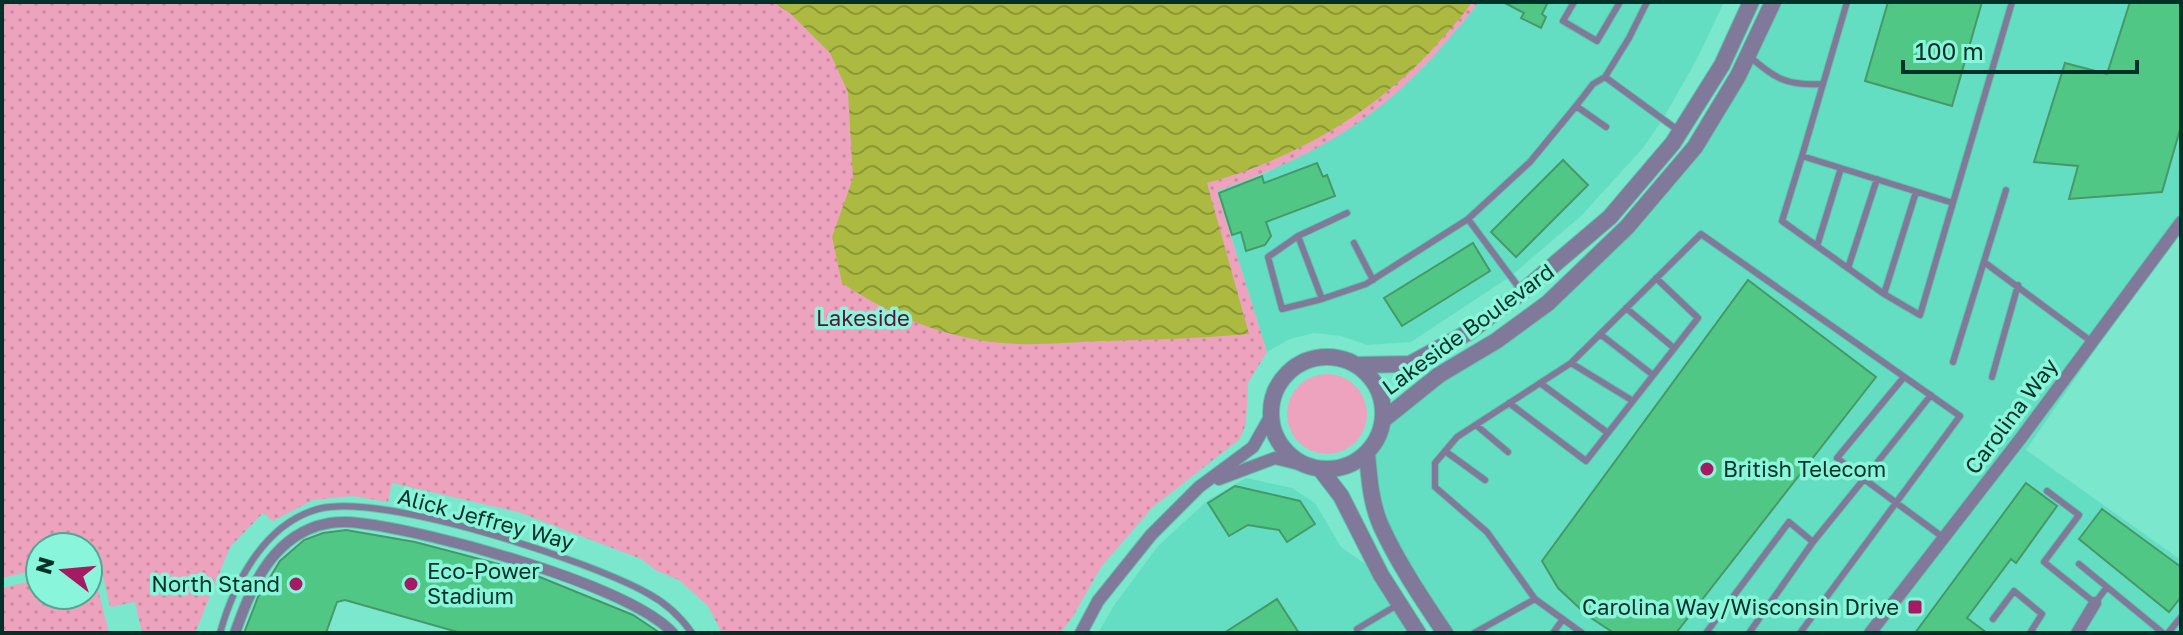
<svg xmlns="http://www.w3.org/2000/svg" width="2183" height="635" font-family="'Golos Text',sans-serif">
<defs>
<pattern id="park-dots" width="8" height="8" patternUnits="userSpaceOnUse" patternTransform="scale(2)"><rect width="8" height="8" fill="#eda3be"/><path d="M2 2h.1M6 6h.1" fill="none" stroke="#c98da3" stroke-width="1.8" stroke-linecap="round"/></pattern>
<pattern id="water-waves" width="16" height="10" patternUnits="userSpaceOnUse" patternTransform="scale(2)"><rect width="16" height="10" fill="#acba41"/><path d="M0 5q4-4 8 0t8 0" fill="none" stroke="#8a9836"/></pattern>
</defs>
<rect width="100%" height="100%" fill="#7be7cd"/>
<path fill="#64dec2" d="M1478,2h246l-26,55 -35,62 -20,29 -62,68 -70,60 -100,66 -44,3 -26,-9 -27,-3 -24,6 -23,13 -50,-161 50,-18 157,-106z
M1773,2h408v224l-155,224 155,110v73h-736l-65,-109 -13,-71 16,-33 165,-117 147,-156z
M1246,478l46,10 23,15 26,44 40,28 37,58h-320l17,-29 43,-58 50,-46z"/>
<path fill="#eda3be" d="M1287 414a40 40 0 1 1 80 0a40 40 0 1 1-80 0Z"/>
<path fill="url(#park-dots)" d="M2,2h1476c-8,14 -21,26 -31,39 -68,80 -133,115 -230,150l50,161 -19,31 -2,41 -6,15 -87,68 -52,60 -29,51 -12,15h-338l-14,-27 -29,-26 -22,-9 -16,-12 -123,-47 -126,-29 -4,19 -36,-6 -39,4 -40,21 -10,-8 -33,34 -35,86h-53l-7,-31 -25,5 -12,-53 -10,2v-9h-48v22l-38,9z
M92,566l17,67h-107v-45l38,-9v16h48v-28z"/>
<path fill="url(#water-waves)" d="M773,2h699c-8,12 -18,23 -27,33 -62,73 -147,123 -238,148l42,151c-49,4 -97,6 -146,7 -28,1 -57,4 -85,3 -63,-2 -124,-26 -176,-61l-10,-46 21,-59 -5,-86 -18,-39 -40,-40z"/>
<path fill="#51c785" stroke="#479869" stroke-width="2" d="M1503,2h45l-6,12 4,3 -5,11 -20,-10 3,-5z
M1888,2h94l-30,104 -87,-25z
M2130,2h51v124l-19,66 -93,7 9,-33 -44,-4 31,-99 42,11z
M1563,160l25,25 -72,72 -25,-25z
M1317,163l6,14 4,-2 8,21 -69,26 5,14 -6,9 -19,6 -5,-19 -9,3 -13,-42 43,-17 2,7z
M1473,243l17,28 -88,55 -18,-28z
M1748,280l128,97 -200,256h-62l-26,-17 -30,-28 -16,-27z
M2026,483l31,23 -41,57 -5,-4 -44,59 20,15h-72z
M1235,486l65,15 15,23 -28,18 -8,-12 -31,-5 -19,11 -21,-33z
M2102,509l79,58v30l-12,15 -90,-73z
M346,530l69,12 110,29 108,44 27,18h-199l-116,-33 -8,2 -11,31h-82l14,-36 22,-36 24,-21 19,-7z
M1277,599l22,34h-75z"/>
<g fill="none" stroke-linecap="round" stroke-linejoin="round">
<g stroke="#62c3ac" stroke-width="8">
<path id="service" d="M1574,2l-11,19 34,20 23,-39
M1748,55c27,24 39,31 75,29
M1605,77l74,54
M1576,106l17,-22 12,-7 24,-39 18,-36
M1802,156l45,-154
M1953,203l-151,-47 -20,65 102,73 36,21 92,-313
M1347,213l-49,23 24,63 44,-15 102,-65 62,-57 46,-56 30,21
M1468,219l52,70
M1298,236l-30,21 14,52 40,-10
M1354,243l19,37
M1817,246l24,-78
M1984,262l108,80
M1848,268l29,-89
M1884,294l32,-102
M1626,308l48,40
M1600,334l53,41
M1953,362l53,-172
M1571,363l62,38
M1904,377l-67,81 27,21 67,-84
M1992,377l26,-92
M1540,383l68,50
M1509,403l77,58 112,-143 -42,-40
M1476,425l32,27
M1445,451l40,29
M2047,491l32,24 -35,47 51,41 12,-16 -28,-23
M2107,587l56,46
M1993,619l21,-28 28,23 -12,19
M1357,629l42,-25
M220,633c14,-50 44,-109 98,-124 64,-17 269,51 329,84 19,10 33,23 45,40
M1474,633l61,-34
M1553,633l10,-14
M1582,633l-47,-34 -48,-67 -52,-45v-24l22,-26 114,-74 130,-129 259,182 -160,217
M1706,633l83,-111 24,20 51,-63 80,59
M1749,633l64,-91
M2168,633l13,-16"/>
</g>
<g stroke="#62c3ac" stroke-width="12">
<path id="pedestrian" d="M235,633c15,-43 34,-91 82,-107 13,-4 28,-5 42,-3 70,8 268,61 314,110"/>
</g>
<g stroke="#62c3ac" stroke-width="14">
<path id="minor" d="M1219,479l56,-21 28,7
M1081,633l17,-32 53,-66 48,-48 54,-40 17,-30
M1870,633l151,-195 160,-216
M2077,633l18,-30"/>
</g>
<g stroke="#62c3ac" stroke-width="18">
<path id="tertiary" d="M1271 413a56 56 0 1 1 112 0a56 56 0 1 1-112 0Z
M1356,365l54,-1 59,-32 53,-40 88,-75 63,-74 49,-78 29,-63
M1383,420l56,-45 57,-34 52,-38 79,-76 68,-80 43,-71 35,-74
M1367,453c2,24 4,51 14,73 17,37 41,73 64,107
M1321,470l20,26 40,79 37,58"/>
</g>
<use href="#service" stroke="#807999" stroke-width="6"/>
<use href="#pedestrian" stroke="#807999" stroke-width="10"/>
<use href="#minor" stroke="#807999" stroke-width="12"/>
<use href="#tertiary" stroke="#807999" stroke-width="16"/>
</g>
<g fill="#a51a62" stroke="#89f5da" stroke-width="3">
<circle cx="1707" cy="469" r="8"/>
<circle cx="296" cy="584" r="8"/>
<circle cx="411" cy="584" r="8"/>
<rect x="1907" y="599" width="16" height="16" rx="4"/>
</g>
<g text-anchor="middle" stroke-width="7" stroke-linejoin="round" paint-order="stroke">
<g font-size="22" fill="#591435" stroke="#89f5da">
<text x="863" y="326">Lakeside</text>
</g>
<g font-size="22" fill="#003128" stroke="#89f5da">
<text transform="translate(1468 329) rotate(-36)" y="8">Lakeside Boulevard</text>
<text transform="translate(2011 416) rotate(-53)" y="8">Carolina Way</text>
<text transform="translate(486 519) rotate(15)" y="8">Alick Jeffrey Way</text>
</g>
<g font-size="22" fill="#003128" stroke="#89f5da" text-anchor="start">
<text x="1723" y="477">British Telecom</text>
<text x="427" y="579">Eco-Power<tspan x="427" dy="25">Stadium</tspan></text>
<text x="280" y="592" text-anchor="end">North Stand</text>
<text x="1899" y="615" text-anchor="end">Carolina Way/Wisconsin Drive</text>
</g>
</g>
<rect width="2183" height="635" fill="none" stroke="#003128" stroke-width="8"/>
<g transform="translate(64 571) rotate(286)"><circle r="38" fill="#89f5da" stroke="#52a793" stroke-width="2"/>
<path d="M0-6L14 30L0 20L-14 30Z" fill="#a51a62"/>
<text y="-12" font-size="22" font-weight="bold" text-anchor="middle" fill="#003128">N</text>
</g>
<path d="M1903 60v12h234v-12" fill="none" stroke="#003128" stroke-width="4"/>
<text x="1915" y="60" font-size="24" fill="#003128" stroke="#89f5da" stroke-width="6" paint-order="stroke">100 m</text>
</svg>
